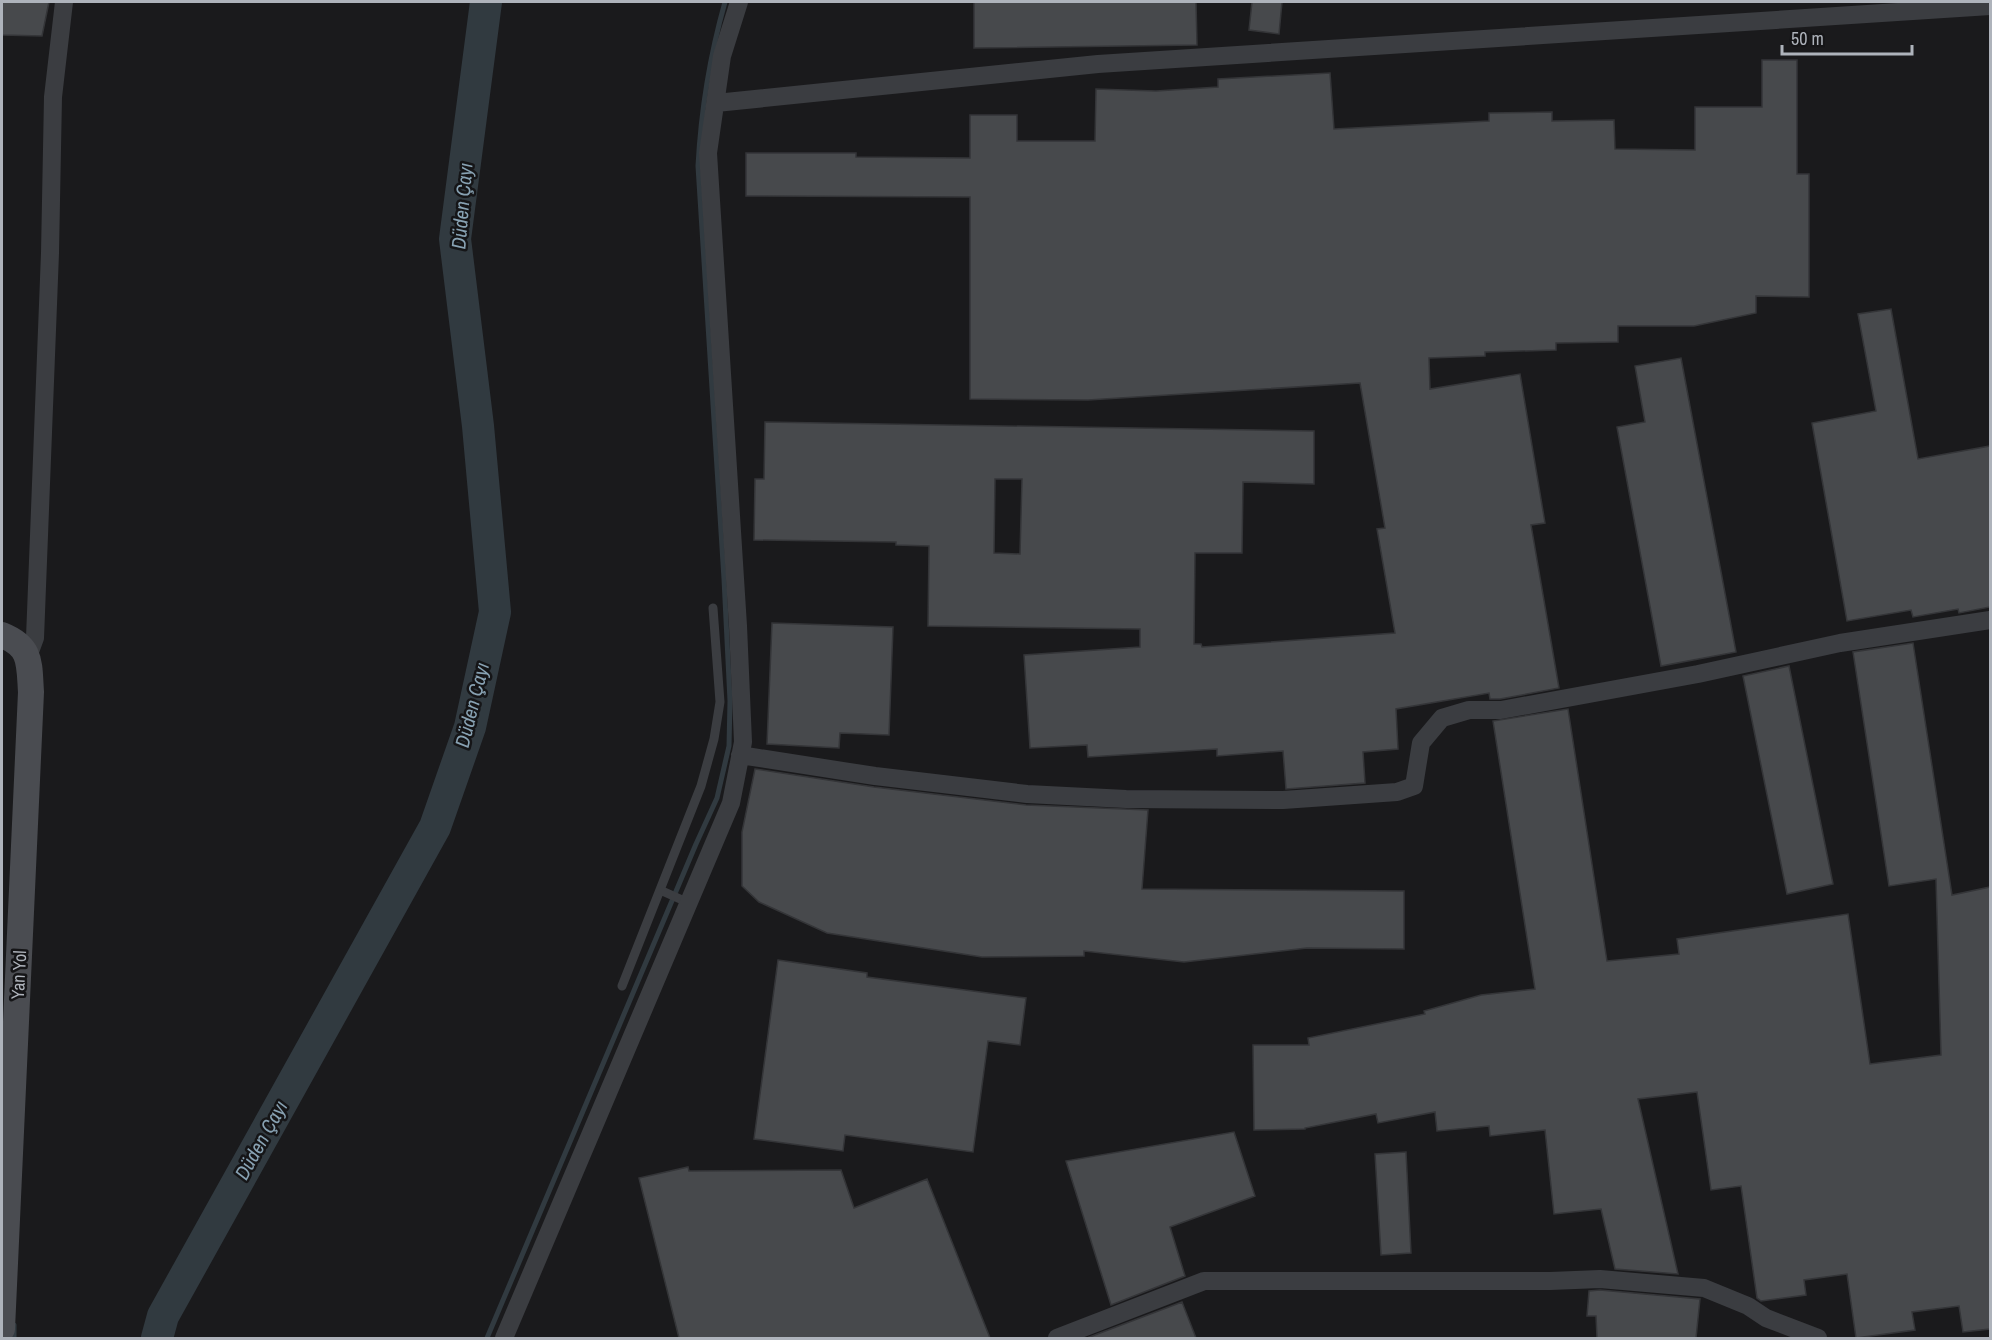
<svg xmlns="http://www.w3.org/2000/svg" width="1992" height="1340" font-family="'Archivo Narrow',sans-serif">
<rect width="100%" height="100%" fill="#1a1a1c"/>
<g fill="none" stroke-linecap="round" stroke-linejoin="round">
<path stroke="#313a40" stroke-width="5" d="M14,1338v-13
M487,1338l209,-494 21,-46 12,-52 1,-45 -6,-122 -26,-413c3,-56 12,-111 27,-164"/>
<path stroke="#313a40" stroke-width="32" d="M157,1338l6,-22 272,-489 35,-100 25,-115 -17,-186 -23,-187 31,-237"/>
</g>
<path fill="#47494c" stroke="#343538" stroke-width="1.5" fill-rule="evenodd" d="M2,2h47l-7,34 -40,-1z
M974,2h222l1,43 -223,3z
M1252,2h30l-3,32 -30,-4z
M1762,60h35v114h12v123l-53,-1v17l-62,13h-76v16l-62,1v7l-71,2v4l-56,2 1,31 90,-15 25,149 -14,2 28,163 -59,11h-10l-1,-6 -93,16 2,40 -35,3 2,31 -79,6 -3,-38 -66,5v-7l-129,8 -1,-12 -57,3 -6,-93 116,-8v-18l-212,-3 1,-80 -33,-1v-3l-142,-2 1,-61h9l1,-57 549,9v53l-71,-2 -1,71h-47l-1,91h7l1,3 193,-14 -18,-104 8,-1 -25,-145 -272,17 -118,-1v-202l-224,-1v-43h110v4l114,1v-43h47v26h78l1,-52 60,2 62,-4v-8l112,-6 4,56 155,-8v-8l63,-1v9l62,-1 1,29 80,1v-43h67zM995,479h27l-2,75 -26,-1z
M1891,309l27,150 72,-13v161l-31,6 -1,-4 -45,8 -2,-7 -64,11 -35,-198 64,-12 -18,-97z
M1681,358l55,294 -75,14 -44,-239 28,-5 -10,-56z
M772,623l121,4 -4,108 -49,-2 -1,15 -72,-4z
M1913,643l39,252 38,-8v442l-27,3 -4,-26 -47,6 3,18 -59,8 -9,-64 -43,6 2,15 -45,6 -4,-3 -16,-112 -30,4 -14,-98 -59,7 40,175 -63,-5 -14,-60 -47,5 -9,-84 -55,6 -1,-10 -52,5 -2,-19 -57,11 -2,-9 -71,14v1l-51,1 -1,-85h56l-1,-7 117,-24 -1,-3 57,-16 54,-6 -42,-268 75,-12 39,252 72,-7 -2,-15 171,-25 22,150 71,-9 -5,-176 -47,7 -36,-234z
M1789,666l44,218 -46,10 -44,-218z
M755,769l119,18 152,18 122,5 -6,79 262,2v58l-97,-1 -123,14 -100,-11v5l-102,1 -155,-24 -68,-31 -17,-16v-54z
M778,960l89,13v4l159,21 -6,47 -32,-4 -15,111 -128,-17 -2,16 -89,-12z
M1234,1132l21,64 -85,31 15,49 -74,29 -45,-144z
M1406,1152l5,101 -30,2 -6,-101z
M688,1167l1,4 152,-1 13,38 73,-29 63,159h-311l-40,-160z
M1600,1290l100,9 -4,39h-99l-1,-22h-9l2,-25z
M1182,1302l14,36h-109z"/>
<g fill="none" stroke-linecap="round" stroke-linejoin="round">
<path stroke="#3b3d41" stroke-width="9" d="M660,890l29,13
M622,986l79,-200 13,-47 6,-37 -7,-94"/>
<path stroke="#3b3d41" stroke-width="18" d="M716,103l382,-39 892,-58
M28,657l7,-19 15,-385 3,-156 11,-95
M740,755l135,21 152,18 99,5 157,1 114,-8 17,-6 7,-43 21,-25 27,-8h32l197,-36 142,-31 150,-23
M504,1338l227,-535 12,-61 -5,-116 -30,-473 14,-97 17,-54
M1057,1338l147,-57h346l50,-2 104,9 44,18 18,12 52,20"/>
<path stroke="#4a4c51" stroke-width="26" d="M2,635c30,12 27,28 29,57l-29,637"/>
</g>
<g text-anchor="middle" stroke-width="5" stroke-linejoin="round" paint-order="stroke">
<g font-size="18" fill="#aeb3bb" stroke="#151517">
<text transform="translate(19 975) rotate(-87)" y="6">Yan Yol</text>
</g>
<g font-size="20" font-style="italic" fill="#88a2b3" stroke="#151517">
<text transform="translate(462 206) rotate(-85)" y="7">Düden Çayı</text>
<text transform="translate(472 705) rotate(-76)" y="7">Düden Çayı</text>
<text transform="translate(261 1140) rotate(-61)" y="7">Düden Çayı</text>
</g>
</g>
<rect width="1992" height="1340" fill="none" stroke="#aeb3bb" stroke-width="6"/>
<path d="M1782 45v9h130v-9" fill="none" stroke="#aeb3bb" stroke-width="3"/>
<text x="1791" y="45" font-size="18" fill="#aeb3bb" stroke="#151517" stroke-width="4.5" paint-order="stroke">50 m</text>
</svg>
